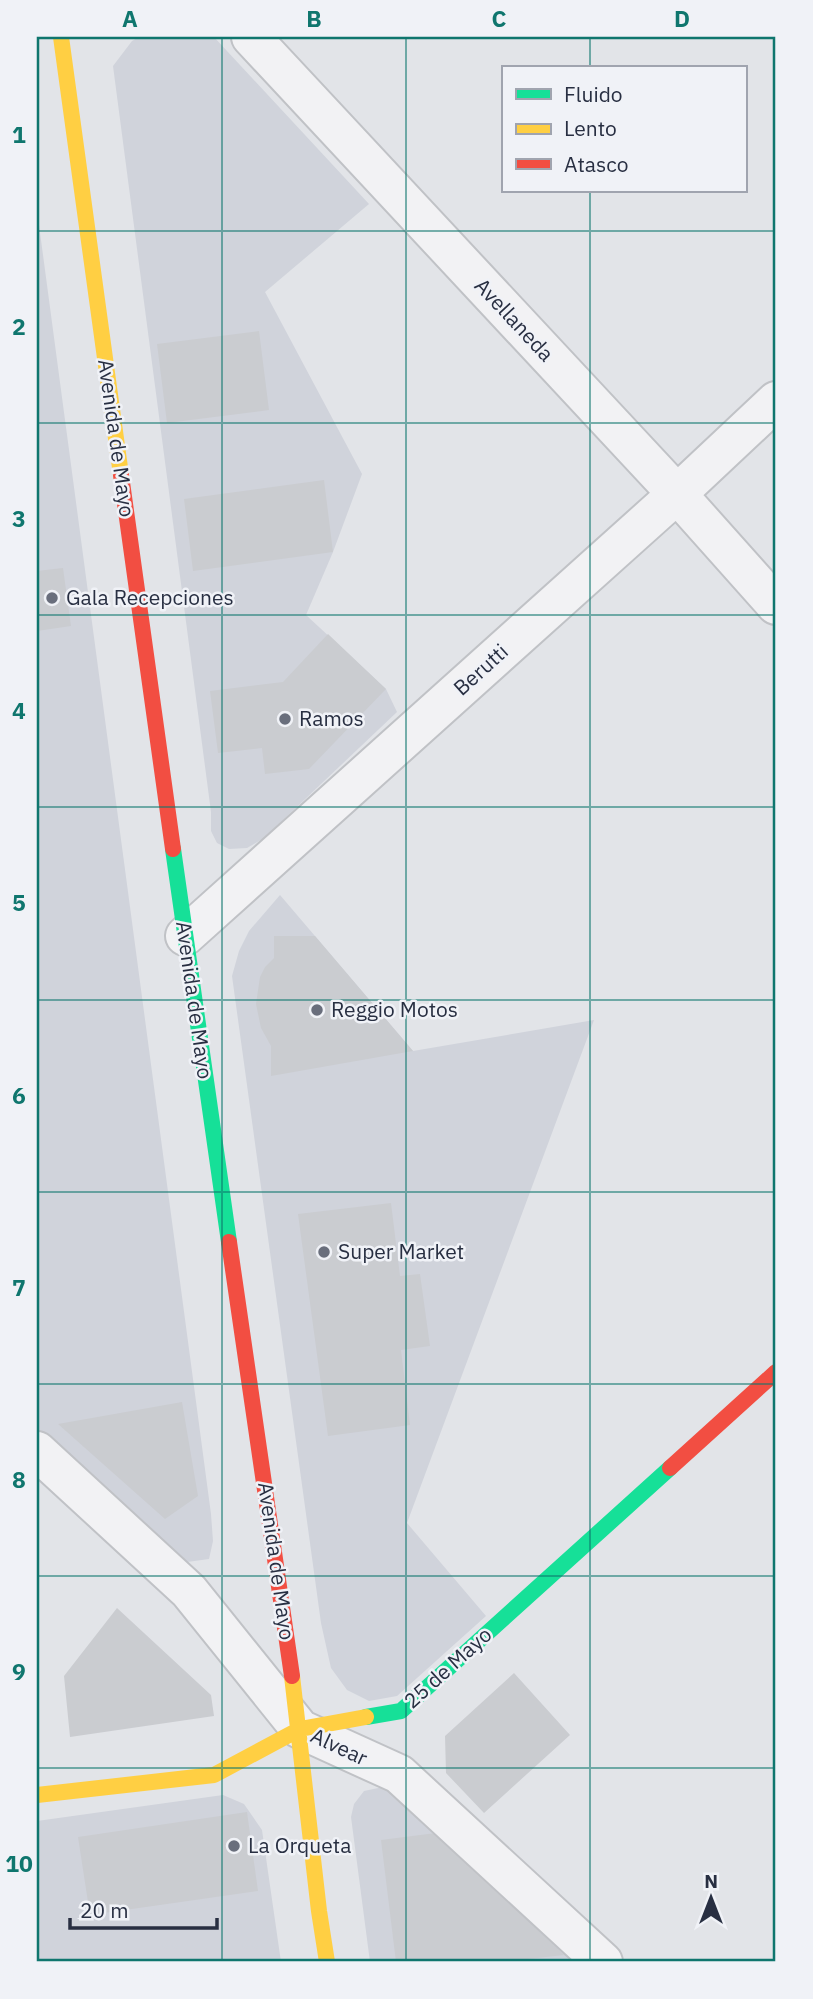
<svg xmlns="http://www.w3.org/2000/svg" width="813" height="1999" font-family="'IBM Plex Sans',sans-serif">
<rect width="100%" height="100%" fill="#e2e4e8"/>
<path fill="#d0d3db" d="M139,37h75l155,167 -104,88 97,182 -29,78 -27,63 80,74 11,23 -133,126 -17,10 -18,1 -12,-6 -6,-12v-19l-98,-746 19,-25z
M37,210l174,1304 2,27 -4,18 -29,4 -143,-123z
M280,895l133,156 181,-31 -187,503 79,93 -89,80 -28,5 -22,-11 -16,-22 -10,-45 -89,-647 7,-25 10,-20z
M383,1787l16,7 178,168h-207l-19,-145 3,-13 10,-13z
M223,1795l21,9 18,26 19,132h-244v-141z"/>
<path fill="#caccd0" d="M259,331l10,79 -102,13 -10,-79z
M324,480l9,72 -140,19 -9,-72z
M63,568l8,58 -34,5v-60z
M328,634l58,55 -77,80 -44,5 -3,-26 -44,5 -8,-62 73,-9z
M274,936h41l98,115 -142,25v-30l-10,-18 -5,-24 4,-27 5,-10 9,-9z
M391,1203l9,73 20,-2 10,72 -29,4 9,75 -82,11 -30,-222z
M182,1402l16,94 -33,23 -107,-95z
M117,1608l94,87 3,21 -144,21 -6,-61z
M514,1673l56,62 -86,78 -38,-40 -1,-37z
M247,1812l11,79 -168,24 -12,-78z
M436,1833l128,122 -63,7h-105l-15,-122z"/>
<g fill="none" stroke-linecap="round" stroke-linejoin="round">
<g stroke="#c0c2c6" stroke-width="42">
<path id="street" d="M251,37l426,457 99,111
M185,936l492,-442 99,-93
M37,1451l152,140 111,138 99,45 204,188"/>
</g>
<use href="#street" stroke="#f2f2f4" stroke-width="38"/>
<path stroke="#16e098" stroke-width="16" d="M173,849l56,393
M366,1717l35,-6 269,-243"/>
<path stroke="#ffcf43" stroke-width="16" d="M61,37l60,438
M292,1676l27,235 8,51
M37,1795l177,-20 86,-46 66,-12"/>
<path stroke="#f24e42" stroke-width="16" d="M121,475l52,374
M229,1242l63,434
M670,1468l106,-96"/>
</g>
<path fill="none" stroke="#0f766e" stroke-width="2" stroke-opacity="0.55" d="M222,37v1925M406,37v1925M590,37v31M590,191v1771M37,231h739M37,423h739M37,615h739M37,807h739M37,1000h739M37,1192h739M37,1384h739M37,1576h739M37,1768h739"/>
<g fill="#696e7c" stroke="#f0f2f7" stroke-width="2.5">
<circle cx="52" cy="598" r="7"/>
<circle cx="285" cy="719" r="7"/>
<circle cx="317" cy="1010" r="7"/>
<circle cx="324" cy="1252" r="7"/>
<circle cx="234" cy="1846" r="7"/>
</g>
<g text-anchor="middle" stroke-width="5" stroke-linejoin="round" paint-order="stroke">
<g font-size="21" fill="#282f42" stroke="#f0f2f7">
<text transform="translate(514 320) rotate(47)" y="7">Avellaneda</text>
<text transform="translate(116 438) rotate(82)" y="7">Avenida de Mayo</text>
<text transform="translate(481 670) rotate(-42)" y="7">Berutti</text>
<text transform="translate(194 1000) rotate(82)" y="7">Avenida de Mayo</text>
<text transform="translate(276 1561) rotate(82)" y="7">Avenida de Mayo</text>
<text transform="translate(448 1668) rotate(-42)" y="7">25 de Mayo</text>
<text transform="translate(339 1747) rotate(25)" y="7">Alvear</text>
</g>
<g font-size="21" fill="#282f42" stroke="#f0f2f7" text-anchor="start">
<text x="66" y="605">Gala Recepciones</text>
<text x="299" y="726">Ramos</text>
<text x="331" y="1017">Reggio Motos</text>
<text x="338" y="1259">Super Market</text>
<text x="248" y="1853">La Orqueta</text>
</g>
</g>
<rect width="813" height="1999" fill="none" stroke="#f0f2f7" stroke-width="77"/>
<rect x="502" y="66" width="245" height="126" fill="#f0f2f7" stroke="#a0a4af" stroke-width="2"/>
<rect x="516" y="89" width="35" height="10" fill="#16e098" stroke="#a0a4af" stroke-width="2"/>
<text x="564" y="102" font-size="21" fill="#282f42">Fluido</text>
<rect x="516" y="124" width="35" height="10" fill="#ffcf43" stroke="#a0a4af" stroke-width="2"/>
<text x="564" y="136" font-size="21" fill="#282f42">Lento</text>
<rect x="516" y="159" width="35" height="10" fill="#f24e42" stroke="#a0a4af" stroke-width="2"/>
<text x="564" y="172" font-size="21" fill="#282f42">Atasco</text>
<g transform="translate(711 1898)" stroke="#f0f2f7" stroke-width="5" paint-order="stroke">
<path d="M0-5L12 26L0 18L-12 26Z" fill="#282f42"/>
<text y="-10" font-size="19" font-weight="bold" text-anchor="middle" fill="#282f42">N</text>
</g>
<path d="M70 1918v10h147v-10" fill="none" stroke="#282f42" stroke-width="3.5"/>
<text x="80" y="1918" font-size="21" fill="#282f42" stroke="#f0f2f7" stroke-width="5" paint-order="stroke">20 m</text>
<rect x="38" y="38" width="736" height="1922" fill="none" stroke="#0f766e" stroke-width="2.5"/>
<g font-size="23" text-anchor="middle" font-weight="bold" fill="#0f766e">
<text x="130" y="27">A</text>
<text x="314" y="27">B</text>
<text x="499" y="27">C</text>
<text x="682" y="27">D</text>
<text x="19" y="143">1</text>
<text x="19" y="335">2</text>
<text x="19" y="527">3</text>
<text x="19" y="719">4</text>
<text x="19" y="911">5</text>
<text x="19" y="1104">6</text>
<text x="19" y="1296">7</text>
<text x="19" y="1488">8</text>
<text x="19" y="1680">9</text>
<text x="19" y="1872">10</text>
</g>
</svg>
